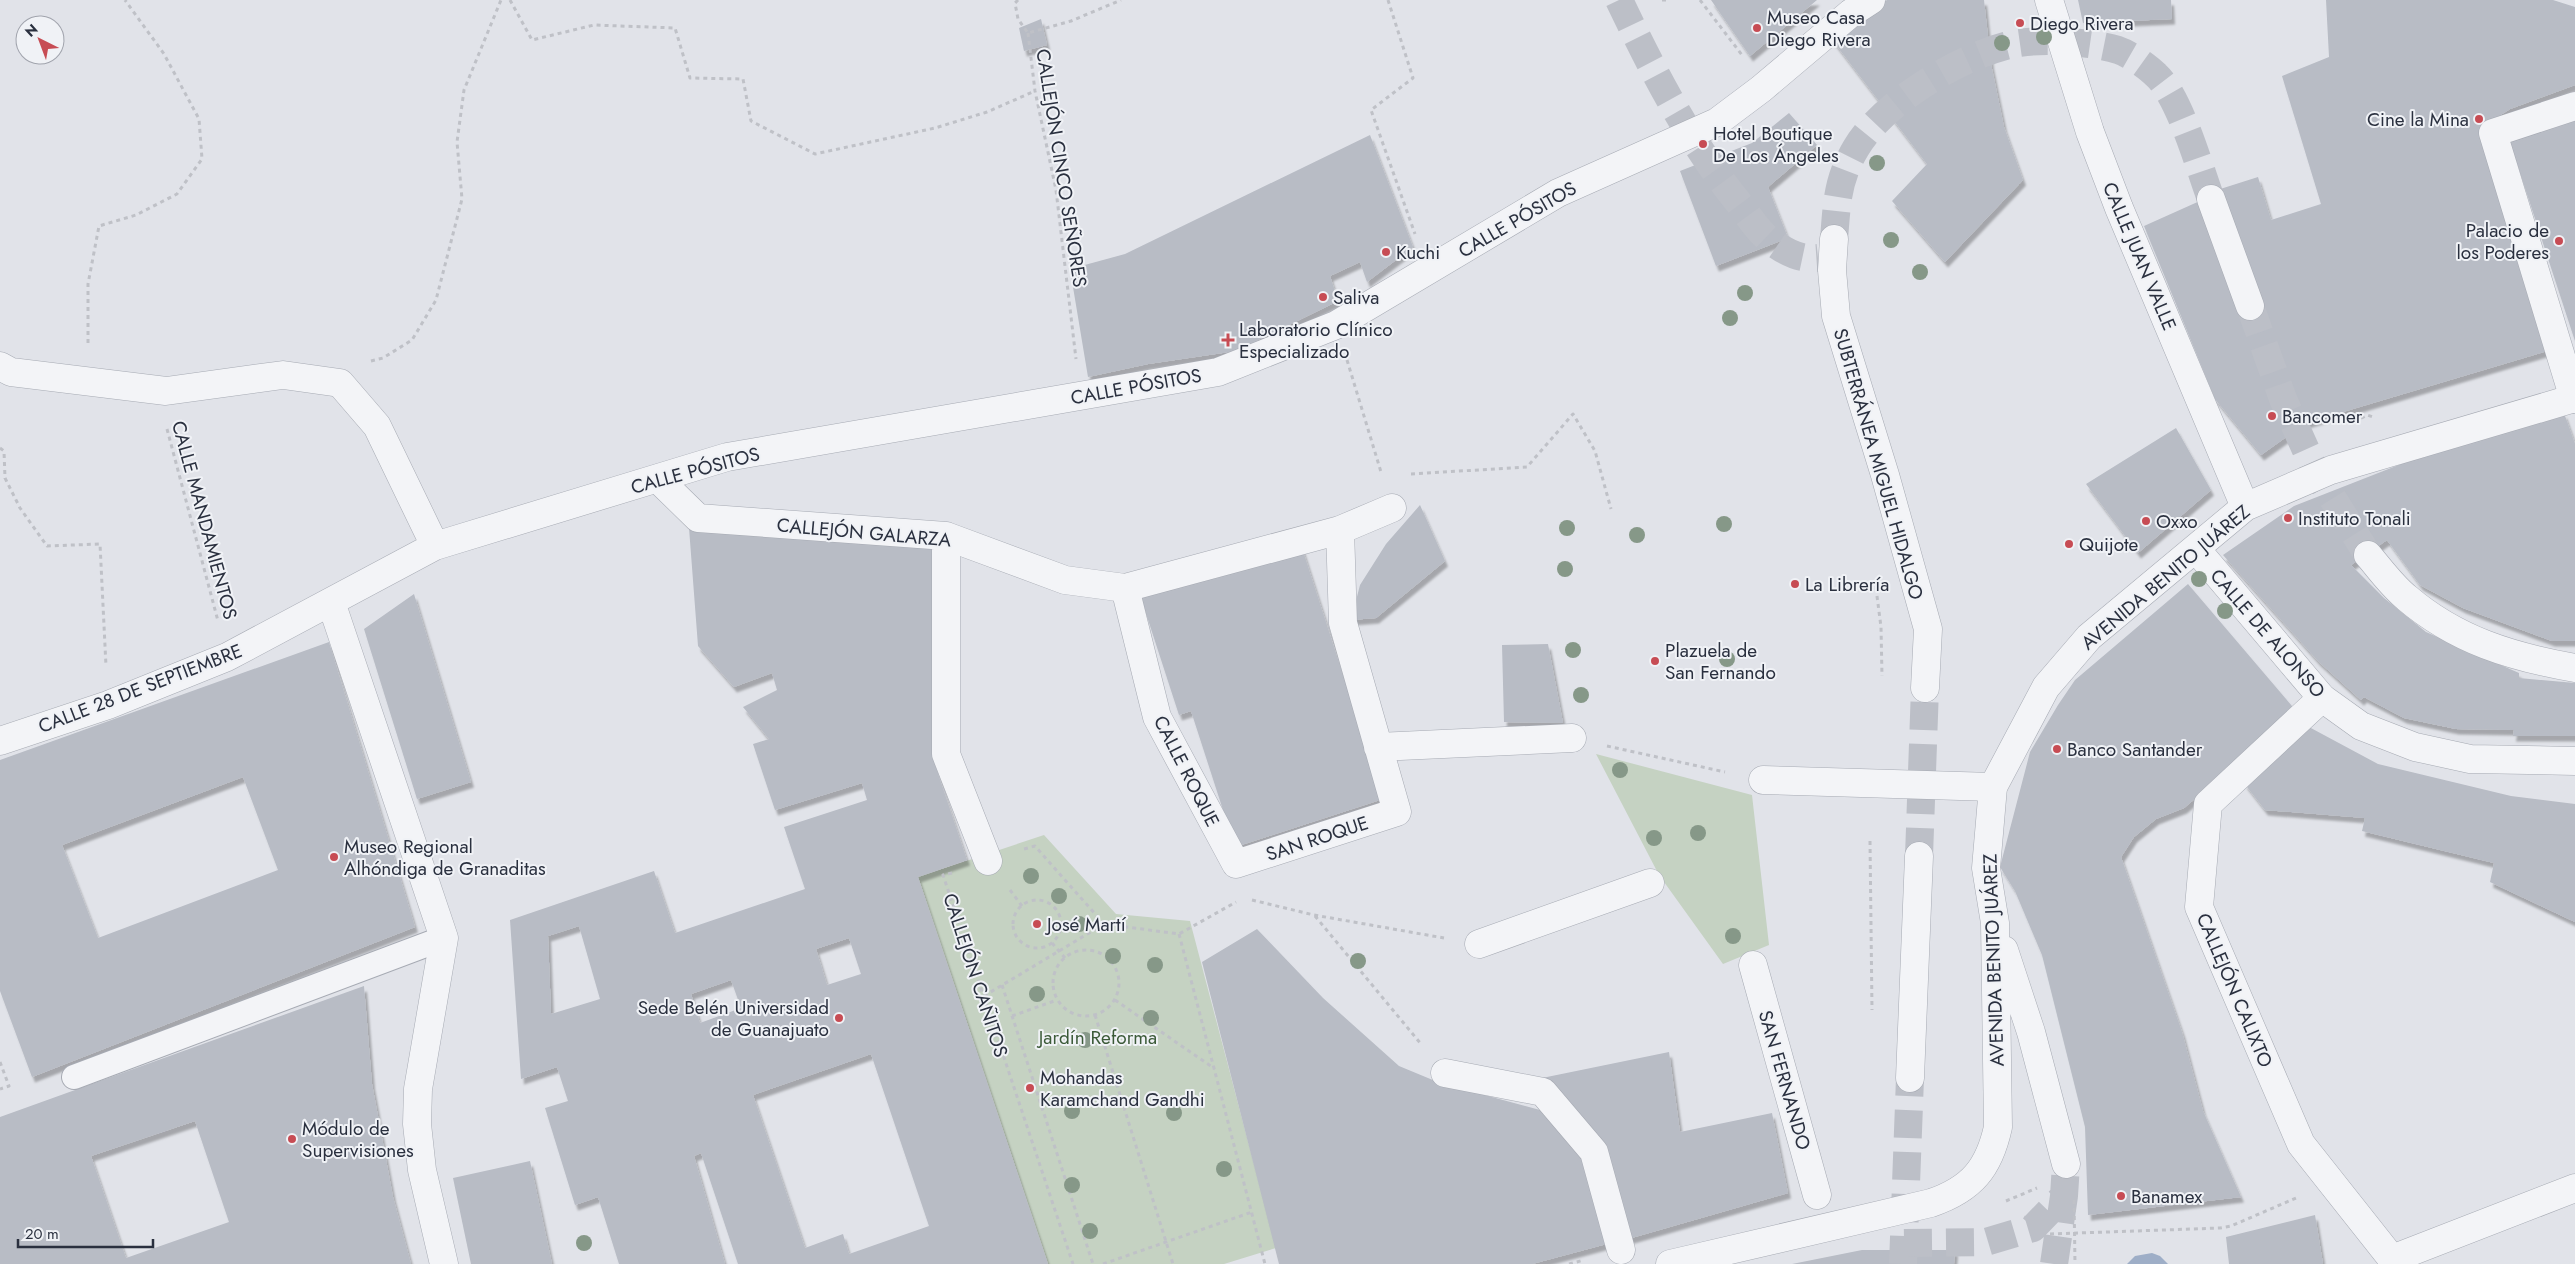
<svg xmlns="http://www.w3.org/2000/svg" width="2575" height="1264" font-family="Jost,sans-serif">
<defs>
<filter id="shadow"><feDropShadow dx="3" dy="5.5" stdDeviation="1" flood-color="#0004"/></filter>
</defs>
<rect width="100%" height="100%" fill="#e1e3e9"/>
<path fill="#c5d2c2" d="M1596,754l156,41 17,150 -46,19 -64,-89z
M1044,835l72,79 74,7 86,327 -52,16h-176l-130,-387z"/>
<path fill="#9eaec7" d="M2152,1253l8,3 8,8h-41l8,-8z"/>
<path fill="#b8bcc5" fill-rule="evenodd" filter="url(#shadow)" d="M1711,0h106l-67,56z
M1887,0h97l7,64 13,63 19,53 -78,82 -53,-61 35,-37 -97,-127z
M2078,0h93l1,19 -89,4z
M2326,0h227l22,7v78l-65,24 -30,19 67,223 -241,72 -45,32 -46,-56 -71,-173 58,-26 12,-9 44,-14 13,43 50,-16 -39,-128 47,-19z
M1041,19l6,26 -23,6 -5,-23z
M1789,113l28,32 -49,42 20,51 -72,28 -36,-95 72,-28z
M2575,116v225l-66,-202z
M1370,135l43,112 -46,35 -7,-20 -30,14 8,25 -102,50 -88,13 -60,13 -18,-108 55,-15z
M2564,413l11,31v197h-23l-89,-33 -43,-23 -33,-45 -36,25 33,33 42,34 93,41v5l56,5v53h-62l1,-6 -58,-1 -52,-11 -40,-21 -3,3 -43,-39 -95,-106 71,-49 120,-47z
M2176,428l35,62 -73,63 -52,-69z
M1420,505l25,56 -69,57 -25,2 9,-35 26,-41z
M763,527l173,12 -3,220 34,101 -49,17 130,387h-310l-37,-111 -7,3 31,108h-106l-21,-67 -23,8 -30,-97 23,-7 -11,-34 -36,12 -11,-159 144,-49 21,62 130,-44 -21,-62 83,-27 -5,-17 -87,27 -22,-66 16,-5 -26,-32 34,-17 -5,-17 -38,14 -36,-41 -9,-118zM579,926l21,73 -49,15 -3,-78zM849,938l12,36 -34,11 -11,-36zM731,980l10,28 -41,15 -9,-29zM871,1054l58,172 -80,28 -6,-20 -38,14 -52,-153z
M1301,545l82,254 -148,48 -44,-136 -12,4 -38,-117z
M2188,584l109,128 -113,96 -28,11 -22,18 -13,20 61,175 21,79 38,86 -153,18 -3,-88 -43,-172 -27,-64 -15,-24 30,-115 28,-47 17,-25z
M414,594l57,188 -54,17 -53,-170z
M329,642l86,285 -383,150 -32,-86v-231zM243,777l35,93 -180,68 -36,-93z
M1548,644l15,79 -59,-1 -2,-77z
M2309,727l69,37 133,32 64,8v118l-85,-40 4,-19 -132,-32 3,-13 -100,-8 -21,-27z
M1257,929l66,69 76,68 41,17 100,27 46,44 28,88 -82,22h-253l-77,-302z
M364,986l8,98 21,113 18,67h-411v-147zM195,1121l34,101 -103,36 -35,-102z
M1669,1052l11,80 92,-19 16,80 -160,46 -32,-103 -54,-58z
M530,1161l22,103h-81l-18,-86z
M2315,1215l8,49h-94l-3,-27z
M1862,1250h93l-1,14h-162z"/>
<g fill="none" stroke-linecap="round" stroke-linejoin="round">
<path stroke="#bcbfc7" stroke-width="28" stroke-dasharray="28 14" stroke-linecap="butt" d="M1619,0c34,71 69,140 119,202 9,12 18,26 29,36 15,12 31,22 51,20
M1834,239c3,-36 3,-59 22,-91 27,-46 106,-93 157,-104 29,-6 78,-2 105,6 12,4 30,17 38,25 24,22 43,92 55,124
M2250,306l33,93 32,71 53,85
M1919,856l6,-168
M1904,1243l82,-1 47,-14 31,-32 2,-32
M1903,1264l7,-186
M2054,1264l10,-68"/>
<g stroke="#a6aab3" stroke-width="26">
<path id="service" d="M74,1077l370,-139"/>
</g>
<g stroke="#a6aab3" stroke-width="29">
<path id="pedestrian" d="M2574,399l-81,-266 82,-27
M658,479l40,39 248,18 119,44 60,8 215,-58
M946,536v218l42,107
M1125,588l32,129 79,147 161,-52 -54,-189 -3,-93 52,-22
M2322,698l-114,106 -9,103 102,237 91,115 1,5
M1378,747l194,-9
M1763,780l230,7
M1479,944l171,-61
M1753,965l64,230
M1445,1073l98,19 51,60 27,98
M2392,1259l183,-71"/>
</g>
<g stroke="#a6aab3" stroke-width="29">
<path id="minor" d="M2049,0l41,132 29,76 126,299
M2211,199l39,107
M1834,239l-2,31 4,46 49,159 43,154 -3,59
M0,366l11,6 155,19 117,-16 57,8 37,43 58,120
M2196,549l126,149 39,28 54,21 55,12 105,2
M2368,555c12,14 24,31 39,43 49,42 105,59 168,70
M331,602l113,336 -26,151 -1,35 5,46 22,94
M0,741l108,-36 119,-48 208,-111 292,-89 491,-85 118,-47 222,-132 159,-71 44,-33 90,-76 20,-13
M2004,950l27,82 35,132
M1910,1078l9,-222
M1670,1264l261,-61c41,-14 58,-35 67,-76l-3,-204 -9,-55 7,-81 53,-100 43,-50 156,-130 86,-37 244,-72"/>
</g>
<path stroke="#bfc1c7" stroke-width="3" stroke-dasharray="4 4" stroke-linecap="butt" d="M510,0l22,40 62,-15 81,3 15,50 53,1 8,42 64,33 120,-26 52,-16 48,-21
M1018,0l-3,3 3,16 10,14 43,-12 50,-21
M1388,0l25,78 -42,32 44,124
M1662,0h4
M1700,0l42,55
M1028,33l7,58 21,99 20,169
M88,343v-59l11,-58 37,-11 41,-21 25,-35 -3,-40 -35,-65 -39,-54
M1347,360l34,112
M371,361l12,-3 29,-18 24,-40 26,-101 -5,-57 7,-52 37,-90
M2354,422l13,-7 6,2
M167,429l51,192
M0,448l4,3 1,27 15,30 27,38 53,-2 6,122
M1411,474l116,-7 46,-53 22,37 16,58
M1877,596l4,31 1,49
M1607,746l118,26
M1870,841l2,169
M1024,849l11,-3 69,78 75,10 57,-32
M952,873l-9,2 130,389
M1010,890l12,16
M1252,900l62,15 130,23
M1013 924a24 24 0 1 1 48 0a24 24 0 1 1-48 0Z
M1315,916l106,128
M1179,934l86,330
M1052,943l13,15
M1053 983a33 33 0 1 1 66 0a33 33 0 1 1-66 0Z
M1002,985l91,279
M984,996l120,-72
M1115,1000l100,69
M1095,1015l78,249
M1012,1016l45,-16
M0,1062l9,24 -9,3
M2074,1200l1,64
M2006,1201l31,-13
M2050,1234l170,-6 11,-2 65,-28
M1103,1264l149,-52
M1569,1264l15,-4"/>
<use href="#service" stroke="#f3f4f7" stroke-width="24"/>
<use href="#pedestrian" stroke="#f3f4f7" stroke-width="28"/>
<use href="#minor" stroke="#f3f4f7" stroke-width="28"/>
</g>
<g fill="#869888">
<circle cx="2044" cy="37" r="8"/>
<circle cx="2002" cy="43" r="8"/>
<circle cx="1877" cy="163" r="8"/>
<circle cx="1891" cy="240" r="8"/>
<circle cx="1920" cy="272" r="8"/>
<circle cx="1745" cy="293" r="8"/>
<circle cx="1730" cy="318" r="8"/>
<circle cx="1724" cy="524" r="8"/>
<circle cx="1567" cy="528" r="8"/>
<circle cx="1637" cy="535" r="8"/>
<circle cx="1565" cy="569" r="8"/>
<circle cx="2199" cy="579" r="8"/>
<circle cx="2225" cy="611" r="8"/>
<circle cx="1573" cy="650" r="8"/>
<circle cx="1727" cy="659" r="8"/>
<circle cx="1581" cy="695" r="8"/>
<circle cx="1620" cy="770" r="8"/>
<circle cx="1698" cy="833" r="8"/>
<circle cx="1654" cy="838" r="8"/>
<circle cx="1031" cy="876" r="8"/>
<circle cx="1059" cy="896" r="8"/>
<circle cx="1079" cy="924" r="8"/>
<circle cx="1733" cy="936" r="8"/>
<circle cx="1113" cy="956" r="8"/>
<circle cx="1358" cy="961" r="8"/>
<circle cx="1155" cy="965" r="8"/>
<circle cx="1037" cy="994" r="8"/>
<circle cx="1151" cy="1018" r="8"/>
<circle cx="1085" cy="1040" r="8"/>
<circle cx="1072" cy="1111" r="8"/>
<circle cx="1174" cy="1113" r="8"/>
<circle cx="1224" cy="1169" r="8"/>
<circle cx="1072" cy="1185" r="8"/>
<circle cx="1090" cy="1231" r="8"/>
<circle cx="584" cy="1243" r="8"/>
</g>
<g fill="#c74c54" stroke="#f0f2f6" stroke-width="2">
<circle cx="2020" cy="23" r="5"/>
<circle cx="1757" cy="28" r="5"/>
<circle cx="2479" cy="119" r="5"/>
<circle cx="1703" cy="144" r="5"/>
<circle cx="2559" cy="241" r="5"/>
<circle cx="1386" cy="252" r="5"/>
<circle cx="1323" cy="297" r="5"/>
<path d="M1225.5 332.5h5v5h5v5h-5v5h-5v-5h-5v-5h5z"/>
<circle cx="2272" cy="416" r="5"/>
<circle cx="2288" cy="518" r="5"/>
<circle cx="2146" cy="521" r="5"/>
<circle cx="2069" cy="544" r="5"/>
<circle cx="1795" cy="584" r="5"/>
<circle cx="1655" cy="661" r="5"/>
<circle cx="2057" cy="749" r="5"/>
<circle cx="334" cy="857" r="5"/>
<circle cx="1037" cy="924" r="5"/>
<circle cx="839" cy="1018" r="5"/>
<circle cx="1030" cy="1088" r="5"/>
<circle cx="292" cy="1139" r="5"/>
<circle cx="2121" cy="1196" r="5"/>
</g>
<g text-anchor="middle" stroke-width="4" stroke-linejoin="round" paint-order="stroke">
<g font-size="19" fill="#2a303f" stroke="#f0f2f6" text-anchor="start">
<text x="1767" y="24">Museo Casa<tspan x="1767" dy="22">Diego Rivera</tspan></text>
<text x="2030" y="30">Diego Rivera</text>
<text x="2469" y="126" text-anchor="end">Cine la Mina</text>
<text x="1713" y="140">Hotel Boutique<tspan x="1713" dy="22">De Los Ángeles</tspan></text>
<text x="2549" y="237" text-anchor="end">Palacio de<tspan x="2549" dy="22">los Poderes</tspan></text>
<text x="1396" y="259">Kuchi</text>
<text x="1333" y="304">Saliva</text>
<text x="1239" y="336">Laboratorio Clínico<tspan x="1239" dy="22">Especializado</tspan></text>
<text x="2282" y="423">Bancomer</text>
<text x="2298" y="525">Instituto Tonali</text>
<text x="2156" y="528">Oxxo</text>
<text x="2079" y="551">Quijote</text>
<text x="1805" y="591">La Librería</text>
<text x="1665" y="657">Plazuela de<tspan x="1665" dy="22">San Fernando</tspan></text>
<text x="2067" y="756">Banco Santander</text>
<text x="344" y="853">Museo Regional<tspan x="344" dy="22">Alhóndiga de Granaditas</tspan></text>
<text x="1047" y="931">José Martí</text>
<text x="829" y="1014" text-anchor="end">Sede Belén Universidad<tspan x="829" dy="22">de Guanajuato</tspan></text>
<text x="1040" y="1084">Mohandas<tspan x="1040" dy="22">Karamchand Gandhi</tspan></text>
<text x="302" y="1135">Módulo de<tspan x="302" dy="22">Supervisiones</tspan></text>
<text x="2131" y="1203">Banamex</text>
</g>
<g font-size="19" fill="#2a303f" stroke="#f0f2f6">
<text transform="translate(1062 168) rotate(81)" y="7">CALLEJÓN CINCO SEÑORES</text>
<text transform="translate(1517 219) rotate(-30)" y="7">CALLE PÓSITOS</text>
<text transform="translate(2140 256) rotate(67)" y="7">CALLE JUAN VALLE</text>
<text transform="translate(1136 386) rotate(-10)" y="7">CALLE PÓSITOS</text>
<text transform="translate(1879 464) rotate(74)" y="7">SUBTERRÁNEA MIGUEL HIDALGO</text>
<text transform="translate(695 470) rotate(-15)" y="7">CALLE PÓSITOS</text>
<text transform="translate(205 520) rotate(75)" y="7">CALLE MANDAMIENTOS</text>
<text transform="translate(864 532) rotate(5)" y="7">CALLEJÓN GALARZA</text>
<text transform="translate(2165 577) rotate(-40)" y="7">AVENIDA BENITO JUÁREZ</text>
<text transform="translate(2268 633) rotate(49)" y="7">CALLE DE ALONSO</text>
<text transform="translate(140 688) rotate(-21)" y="7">CALLE 28 DE SEPTIEMBRE</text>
<text transform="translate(1187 771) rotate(63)" y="7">CALLE ROQUE</text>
<text transform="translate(1317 838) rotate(-18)" y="7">SAN ROQUE</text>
<text transform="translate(1993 960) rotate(-92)" y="7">AVENIDA BENITO JUÁREZ</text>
<text transform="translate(976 975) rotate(72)" y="7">CALLEJÓN CAÑITOS</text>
<text transform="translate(2235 990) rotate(67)" y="7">CALLEJÓN CALIXTO</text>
<text transform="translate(1785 1080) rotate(74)" y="7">SAN FERNANDO</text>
</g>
<g font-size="19" fill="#3b5a38" stroke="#f0f2f6">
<text x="1098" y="1044">Jardín Reforma</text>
</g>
</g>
<g transform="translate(40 40) rotate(318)"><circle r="24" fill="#f0f2f6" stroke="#a1a4ad"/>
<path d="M0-4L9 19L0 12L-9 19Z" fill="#c74c54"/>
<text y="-8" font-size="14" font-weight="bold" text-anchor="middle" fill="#2a303f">N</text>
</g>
<path d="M18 1239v8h135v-8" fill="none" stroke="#2a303f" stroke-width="2.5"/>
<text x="25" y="1239" font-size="15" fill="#2a303f" stroke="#f0f2f6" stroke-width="4" paint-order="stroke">20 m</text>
</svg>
